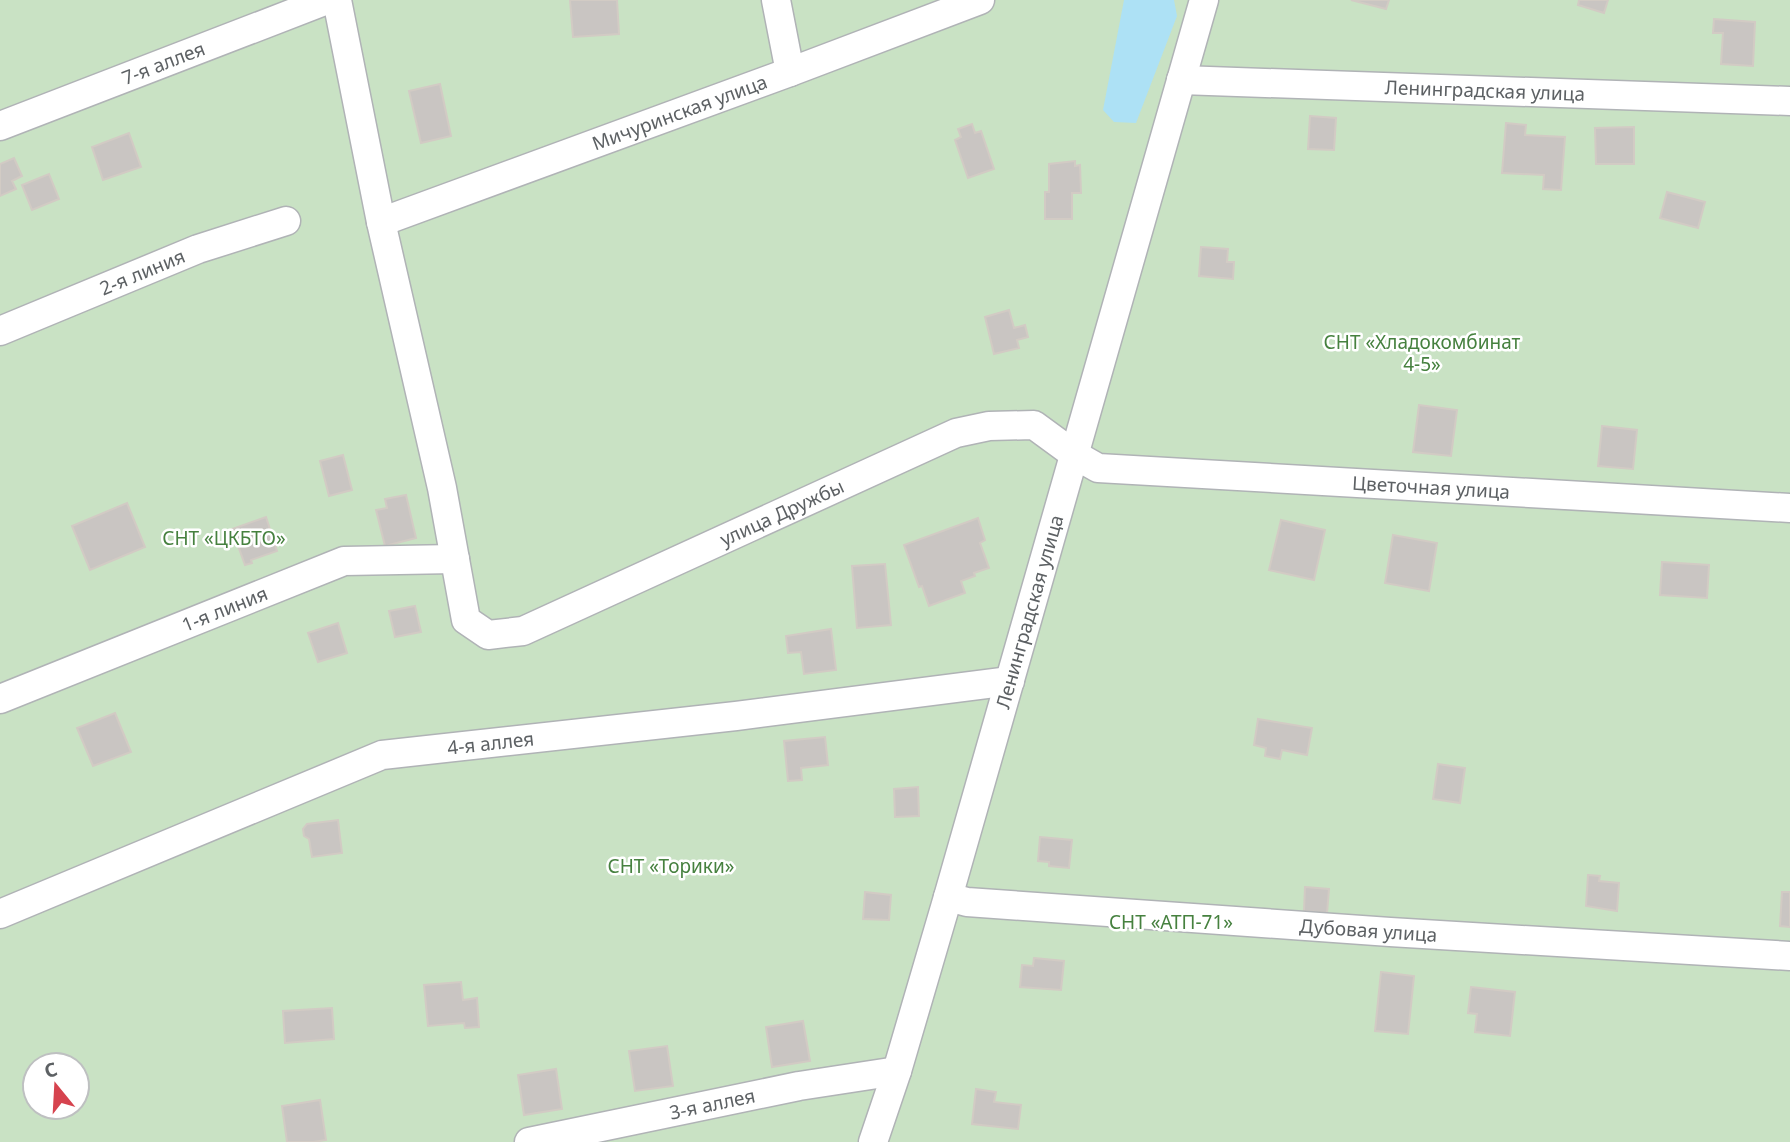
<svg xmlns="http://www.w3.org/2000/svg" width="1790" height="1142" font-family="'Noto Sans',sans-serif">
<rect width="100%" height="100%" fill="#eeeae5"/>
<path fill="#c9e2c4" fill-rule="evenodd" d="M0,0h1790v1142h-1790zM35,1065h42v42h-42z"/>
<path fill="#ade1f5" d="M1124,0h50l3,16 -41,107 -22,-1 -11,-12z"/>
<path fill="#c9c5c2" stroke="#d2cbc4" stroke-width="2" d="M570,0h47l2,34 -46,3z
M1351,0h38l-3,9z
M1579,0h29l-4,13 -26,-8z
M1714,19l41,3 -2,44 -32,-2 2,-31h-10z
M440,84l11,52 -30,7 -12,-52z
M1310,116l26,2 -2,32 -26,-1z
M1506,123l20,2 -1,10 40,2 -4,53 -18,-1 1,-14 -42,-2z
M972,124l3,9 6,-2 13,38 -26,9 -13,-38 6,-3 -3,-8z
M1634,127v37h-38l-1,-36z
M129,133l12,34 -38,13 -11,-33z
M14,158l8,18 -10,5 4,8 -16,7v-32z
M1075,161v5l5,-1 1,28h-9v26h-27v-27h4v-28z
M49,174l10,25 -27,11 -10,-25z
M1667,192l38,10 -7,26 -38,-10z
M1201,247l27,2 -1,13h7l-1,17 -34,-3z
M1009,310l5,18 11,-3 3,12 -11,3 2,8 -25,6 -9,-37z
M1419,405l38,5 -6,46 -38,-4z
M1602,426l35,4 -4,39 -35,-3z
M343,455l9,35 -23,6 -9,-35z
M406,495l10,43 -31,8 -9,-36 11,-2 -2,-9z
M127,503l18,44 -55,23 -18,-44z
M266,517l11,34 -26,9 1,3 -7,2 -13,-36z
M978,518l7,22 -5,3 9,25 -15,5 1,3 -14,5 4,12 -36,13 -7,-20 -3,1 -15,-42z
M1281,520l44,10 -11,50 -45,-10z
M1393,535l44,8 -8,48 -44,-8z
M1662,562l47,3 -2,33 -47,-3z
M885,564l6,61 -34,3 -5,-62z
M415,606l6,26 -26,5 -6,-26z
M338,623l9,30 -29,9 -10,-29z
M831,629l5,41 -32,4 -3,-22 -13,1 -2,-17z
M115,713l16,39 -38,14 -16,-38z
M1258,719l54,9 -5,27 -25,-5 -2,9 -15,-3 1,-8 -12,-3z
M825,737l3,28 -27,3 1,12 -14,1 -4,-40z
M1438,764l27,4 -5,35 -27,-4z
M918,787l1,29 -24,1 -1,-28z
M338,820l4,33 -30,4 -3,-18 -5,-3 -1,-7 4,-5z
M1040,837l32,3 -3,28 -20,-2v-4l-11,-1z
M1588,875l12,1 -1,5 20,2 -2,28 -31,-5z
M1305,887l24,2 -2,24 -23,-2z
M865,892l26,3 -2,25 -26,-1z
M1782,892h8v35l-10,-1z
M1034,958l30,3 -3,29 -41,-3 2,-22 11,1z
M1381,972l33,4 -6,58 -33,-3z
M461,982l2,18 14,-2 2,29 -14,1 -1,-5 -36,3 -4,-41z
M1471,987l44,5 -5,44 -35,-4 2,-18 -9,-1z
M332,1008l2,31 -49,4 -2,-32z
M803,1021l7,40 -38,6 -6,-40z
M667,1046l6,40 -38,5 -6,-40z
M556,1069l6,40 -38,6 -6,-40z
M976,1089l20,3 -2,10 27,3 -3,24 -46,-5z
M320,1100l6,40 -13,2h-26l-5,-36z"/>
<g fill="none" stroke-linecap="round" stroke-linejoin="round">
<g stroke="#b0b3b6" stroke-width="31">
<g id="minor">
<path id="s1" d="M337,0l44,222 61,266 24,132 22,15 35,-4 433,-198 33,-7 45,-1 41,30 23,13 692,40"/>
<path d="M776,0l14,72"/>
<path id="s2" d="M1181,80l609,21"/>
<path id="s3" d="M0,126l327,-126"/>
<path id="s4" d="M381,222l409,-150 190,-72"/>
<path id="s5" d="M0,331l198,-82 88,-28"/>
<path id="s6" d="M0,699l344,-138 111,-2"/>
<path id="s7" d="M948,897l19,5 423,30 400,24"/>
<path id="s8" d="M0,914l382,-159 354,-39 274,-35"/>
<path id="s9" d="M529,1142l270,-56 98,-15"/>
<path id="s10" d="M873,1142l24,-71 51,-174 256,-897"/>
</g>
</g>
<use href="#minor" stroke="#fff" stroke-width="28"/>
</g>
<g text-anchor="middle" stroke-width="5" stroke-linejoin="round" paint-order="stroke">
<g font-size="19" fill="#5d6164" stroke="#fff">
<text dy="7" stroke="none"><textPath href="#s3" startOffset="175">7-я аллея</textPath></text>
<text dy="7" stroke="none"><textPath href="#s2" startOffset="304">Ленинградская улица</textPath></text>
<text dy="7" stroke="none"><textPath href="#s4" startOffset="318">Мичуринская улица</textPath></text>
<text dy="7" stroke="none"><textPath href="#s5" startOffset="154">2-я линия</textPath></text>
<text dy="7" stroke="none"><textPath href="#s1" startOffset="1661">Цветочная улица</textPath></text>
<text dy="7" stroke="none"><textPath href="#s1" startOffset="980">улица Дружбы</textPath></text>
<text dy="7" stroke="none"><textPath href="#s6" startOffset="242">1-я линия</textPath></text>
<text dy="7" stroke="none"><textPath href="#s10" startOffset="553">Ленинградская улица</textPath></text>
<text dy="7" stroke="none"><textPath href="#s8" startOffset="523">4-я аллея</textPath></text>
<text dy="7" stroke="none"><textPath href="#s7" startOffset="422">Дубовая улица</textPath></text>
<text dy="7" stroke="none"><textPath href="#s9" startOffset="187">3-я аллея</textPath></text>
</g>
<g font-size="19" fill="#46813f" stroke="#fff">
<text x="1422" y="349">СНТ «Хладокомбинат<tspan x="1422" dy="22">4-5»</tspan></text>
<text x="224" y="545">СНТ «ЦКБТО»</text>
<text x="671" y="873">СНТ «Торики»</text>
<text x="1171" y="929">СНТ «АТП-71»</text>
</g>
</g>
<g transform="translate(56 1086) rotate(342)"><circle r="33" fill="#ffffff" stroke="#bec0c1" stroke-width="2"/>
<path d="M0-5L12 26L0 18L-12 26Z" fill="#d6434e"/>
<text y="-10" font-size="19" font-weight="bold" text-anchor="middle" fill="#5d6164">С</text>
</g>
</svg>
